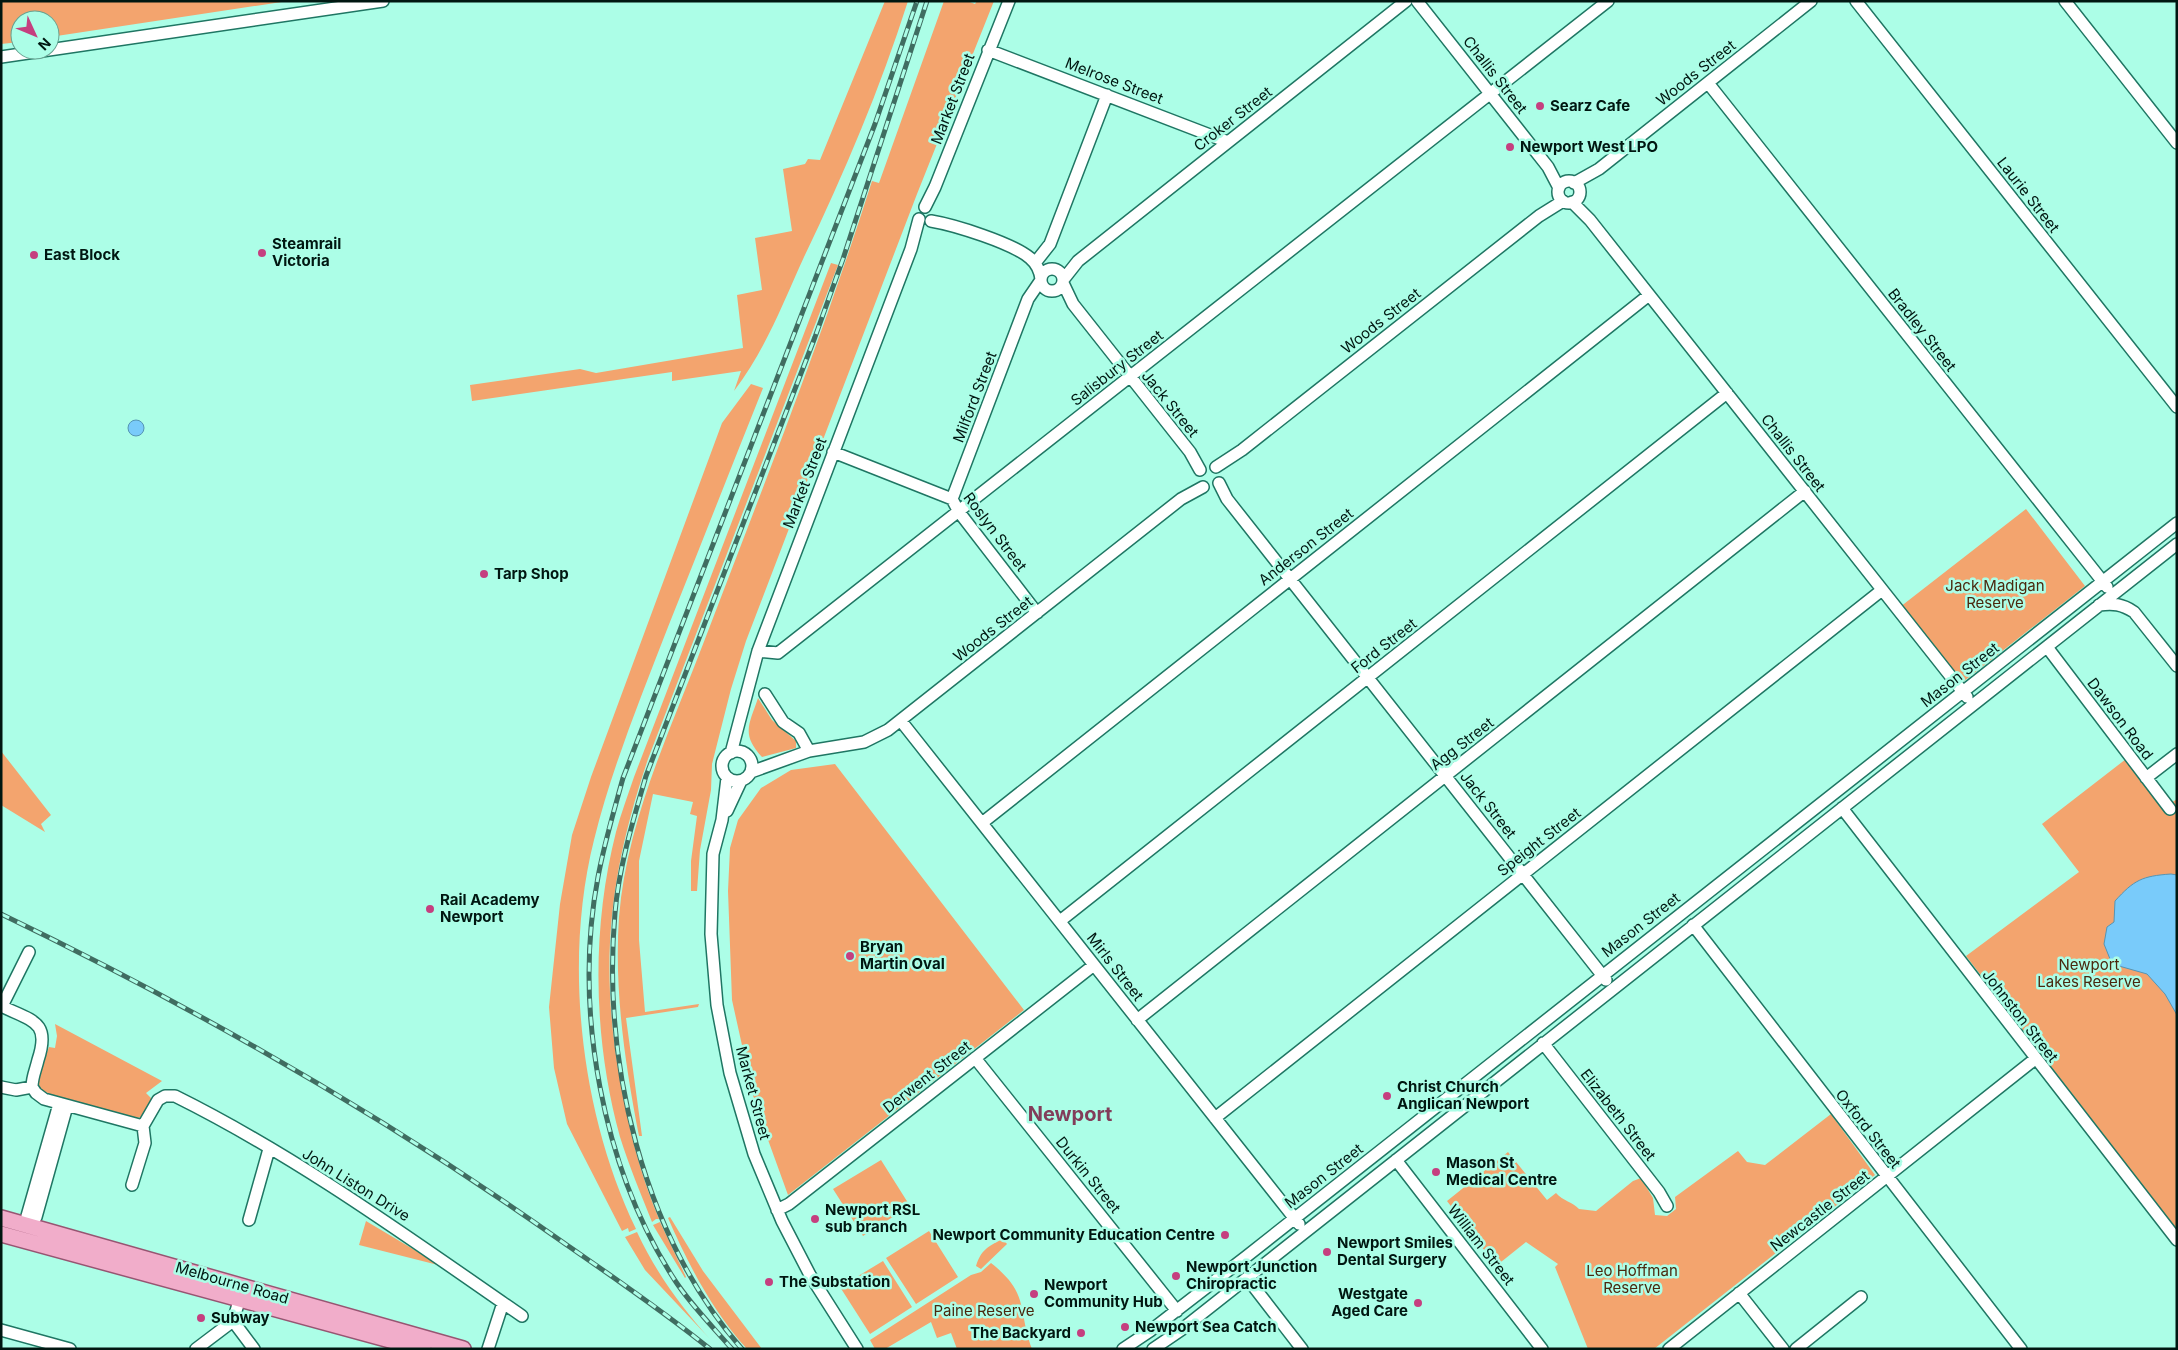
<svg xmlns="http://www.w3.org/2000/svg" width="2178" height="1350" font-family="Inter,sans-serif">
<rect width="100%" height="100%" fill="#acfee7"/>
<path fill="#f3a46e" d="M1,1h287l-238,36v-17h-30v22l-19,2z
M885,1h23c-28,88 -64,173 -104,256 -21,46 -39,94 -70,134l7,-20 -69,10v-9l-200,29 -2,-16 110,-16 16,4 147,-25 -6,-53 25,-5 -7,-52 37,-7 -9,-62 22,-5 3,-5 12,1z
M944,1h23l8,3 2,-3h17l-77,193 -171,447 -15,48 -19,75 -1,26 -11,60 -3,41h-6v-30l6,-45 -7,-2 3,-12 -40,-8 -14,67v79l6,72 54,-8 -1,3 -72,11 16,118h-3c-14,-72 -25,-146 -20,-219 8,-98 52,-188 86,-278 58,-152 118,-303 167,-458l7,2z
M831,263l7,2 -190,494c-38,113 -49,203 -28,322 9,48 20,93 39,138h-3l-4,3c-11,-28 -23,-56 -32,-85 -27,-98 -29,-207 -4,-305 5,-19 12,-37 18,-55z
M751,384l12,4c-32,80 -63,159 -95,239 -27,70 -56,140 -74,213 -31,123 -13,275 42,389l-7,3 -1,-4 -6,3 -55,-107 -13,-56 -5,-61 11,-103 12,-69 19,-58 131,-354z
M2026,509l59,77 -126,99 -59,-78z
M758,698l14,22 24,21v7l-34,9c-21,-23 -13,-32 -4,-59z
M1,751l50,64 -10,9 4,8 -44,-27z
M2126,759l39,48 12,-8v431l-211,-274 113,-84 -37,-48z
M835,764l189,246 -236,185 -33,-91 -23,-104 -4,-109 2,-43 8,-28 23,-32 30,-18z
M55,1024l107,57 -16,12 6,6 -10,18 -6,1 -86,-24 -9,-4c-7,-12 4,-31 8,-43l6,1 2,-12z
M1831,1114l44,61 -221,174h-66l-33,-82 3,-3 -32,-22 -30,24 -49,-65 61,-49 39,48 9,-7c7,8 17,9 23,16l17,2 37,-30 8,-3 12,20 2,17 12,1 9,-7 -1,-12 63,-46 9,11 18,3z
M881,1160l29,46 -47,30 -30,-47z
M670,1217l33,54 59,78h-15c-34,-37 -59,-85 -79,-131z
M366,1221l72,43v1l-79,-20z
M660,1222l26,55 -1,1 -32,-53z
M929,1231l29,46 -42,27 -30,-46z
M637,1232c18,39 44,75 73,107l-65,-69 -20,-33z
M1003,1239l4,5 -26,25 -5,-3c5,-16 12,-20 27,-27z
M883,1261l29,46 -42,27 -30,-47z
M991,1263c39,31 26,45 41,86h-75l-6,-16 -14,5 -6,-16 -46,27h-10l-5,-9 101,-65 10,-3z"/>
<path fill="#79cbfa" stroke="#5595b4" d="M128 428a8 8 0 1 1 16 0a8 8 0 1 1-16 0Z
M2171,874l6,1v140l-12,-21 -18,-20 -35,-10 -8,-20 3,-17 7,-5 1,-21c19,-21 27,-25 56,-27z"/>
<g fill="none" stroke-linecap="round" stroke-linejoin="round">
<g stroke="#1f7663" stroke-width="14">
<path id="minor" d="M1417,1l131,166 11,21
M1856,1l321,406
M2065,1l112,142
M988,50l240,92
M1,57l382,-56
M1708,83l399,504
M1558 192a11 11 0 1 1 22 0a11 11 0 1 1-22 0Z
M1574,183l25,-14 212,-168
M1572,202l18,18 377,477
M925,207l10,-20 74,-186
M931,221c24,4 81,22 99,37 7,6 10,13 11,21
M1035,263l15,-19 57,-149
M1041 280a11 11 0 1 1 22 0a11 11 0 1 1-22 0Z
M1063,280l15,-19 328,-260
M1063,283l10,21 117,148 10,18
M833,452l119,47 7,13 78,101
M1216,467l26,-17 297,-234 24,-15
M1219,483l8,16 379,481
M952,499l76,-200 13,-19
M2099,605c14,-2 23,-1 35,7l43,54
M2047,647l123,162
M758,651l20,2 830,-652
M765,694l18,28 16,11 10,18
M901,721l398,503
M722 766a15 15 0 1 1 30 0a15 15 0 1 1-30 0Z
M731,753l27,-102 153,-402 8,-30
M751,772l58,-21 55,-9 24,-12 293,-231 22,-12
M727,778l-5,42 -9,34 -2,80 6,71 13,68 24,81 28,67 28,54 47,74
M2146,778l31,-24
M1842,808l335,432
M727,811l14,-30
M982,823l667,-528
M1060,921l667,-528
M1693,925l328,424
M1,1006c31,15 50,15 37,54 -2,9 -6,17 -6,27
M2,1006l27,-54
M1137,1020l668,-529
M1543,1043l116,149 8,14
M975,1058l202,253
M1,1087l15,3 16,-3 4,6 8,6 99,27
M1215,1118l667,-528
M1396,1160l146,189
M132,1185l13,-42 -2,-17 15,-26 7,-4h10c123,61 234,142 347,220
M777,1210l12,-6 305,-239
M249,1220l20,-71
M29,1226l-2,-10 32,-112
M29,1226l7,-9 31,-111
M1247,1278l55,71
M242,1291l-9,30 21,28
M1739,1293l44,56
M1,1330l69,19
M196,1349l37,-28
M488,1349l15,-46
M1123,1349l27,-18 97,-75 930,-733
M1153,1349l28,-19 996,-786
M1669,1349l366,-290
M1796,1349l65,-52"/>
</g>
<g stroke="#975572" stroke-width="18">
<path id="major" d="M1,1218l462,131
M1,1234l422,115"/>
</g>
<use href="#minor" stroke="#fff" stroke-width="11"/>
<use href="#major" stroke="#f1adca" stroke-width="15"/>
<g stroke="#406d61" stroke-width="5">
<path id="rail" d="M1,914c197,95 385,203 563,329 49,34 99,68 146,106
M732,1349c-19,-22 -40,-43 -56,-67 -74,-113 -103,-273 -78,-405 6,-33 16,-66 25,-99l252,-654 42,-123
M742,1349c-100,-114 -140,-288 -127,-436 4,-47 18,-92 31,-137l169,-439 28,-78 84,-258"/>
</g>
<use href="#rail" stroke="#acfee7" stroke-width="3" stroke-dasharray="9" stroke-linecap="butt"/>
</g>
<g fill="#c53f7f" stroke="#acfee7" stroke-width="2">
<circle cx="1540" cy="106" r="5"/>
<circle cx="1510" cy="147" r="5"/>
<circle cx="262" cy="253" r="5"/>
<circle cx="34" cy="255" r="5"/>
<circle cx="484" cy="574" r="5"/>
<circle cx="430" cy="909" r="5"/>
<circle cx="850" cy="956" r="5"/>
<circle cx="1387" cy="1096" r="5"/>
<circle cx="1436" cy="1172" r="5"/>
<circle cx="815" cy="1219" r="5"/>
<circle cx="1225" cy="1235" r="5"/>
<circle cx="1327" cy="1252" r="5"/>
<circle cx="1176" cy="1276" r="5"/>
<circle cx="769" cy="1282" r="5"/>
<circle cx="1034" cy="1294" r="5"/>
<circle cx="1418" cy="1303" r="5"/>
<circle cx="201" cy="1318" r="5"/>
<circle cx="1125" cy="1327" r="5"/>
<circle cx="1081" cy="1333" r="5"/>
</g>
<g text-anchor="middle" stroke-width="5" stroke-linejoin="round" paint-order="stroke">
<g font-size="15" fill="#001711" stroke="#acfee7">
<text transform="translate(1696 73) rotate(-38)" y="5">Woods Street</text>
<text transform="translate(1495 75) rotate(52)" y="5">Challis Street</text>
<text transform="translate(1114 81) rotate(21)" y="5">Melrose Street</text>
<text transform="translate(953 99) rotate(-69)" y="5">Market Street</text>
<text transform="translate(1233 119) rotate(-38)" y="5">Croker Street</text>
<text transform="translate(2028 195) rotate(52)" y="5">Laurie Street</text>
<text transform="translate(1381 321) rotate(-38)" y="5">Woods Street</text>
<text transform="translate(1922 330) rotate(52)" y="5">Bradley Street</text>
<text transform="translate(1117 368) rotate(-38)" y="5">Salisbury Street</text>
<text transform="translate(975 397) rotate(-69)" y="5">Milford Street</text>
<text transform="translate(1170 404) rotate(51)" y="5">Jack Street</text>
<text transform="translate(1793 453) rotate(52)" y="5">Challis Street</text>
<text transform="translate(805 483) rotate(-69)" y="5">Market Street</text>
<text transform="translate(995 532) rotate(53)" y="5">Roslyn Street</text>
<text transform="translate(1306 547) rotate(-38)" y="5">Anderson Street</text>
<text transform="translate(993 629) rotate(-38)" y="5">Woods Street</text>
<text transform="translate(1384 646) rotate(-38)" y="5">Ford Street</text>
<text transform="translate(1960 675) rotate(-38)" y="5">Mason Street</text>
<text transform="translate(2120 719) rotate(53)" y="5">Dawson Road</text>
<text transform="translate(1462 744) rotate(-38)" y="5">Agg Street</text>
<text transform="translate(1488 805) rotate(52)" y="5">Jack Street</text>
<text transform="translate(1539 842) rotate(-38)" y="5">Speight Street</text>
<text transform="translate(1641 925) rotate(-38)" y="5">Mason Street</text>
<text transform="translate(1115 967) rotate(52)" y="5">Mirls Street</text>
<text transform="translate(2020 1016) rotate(52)" y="5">Johnston Street</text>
<text transform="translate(927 1077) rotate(-38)" y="5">Derwent Street</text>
<text transform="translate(753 1093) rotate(75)" y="5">Market Street</text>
<text transform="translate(1618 1115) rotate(52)" y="5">Elizabeth Street</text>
<text transform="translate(1868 1129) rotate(52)" y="5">Oxford Street</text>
<text transform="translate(1088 1175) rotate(51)" y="5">Durkin Street</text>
<text transform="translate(1324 1176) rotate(-38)" y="5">Mason Street</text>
<text transform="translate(356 1185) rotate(32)" y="5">John Liston Drive</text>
<text transform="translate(1820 1211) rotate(-38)" y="5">Newcastle Street</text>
<text transform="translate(1481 1245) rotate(52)" y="5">William Street</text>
<text transform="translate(232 1283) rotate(16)" y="5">Melbourne Road</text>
</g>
<g font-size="15" font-weight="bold" fill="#001711" stroke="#acfee7" text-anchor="start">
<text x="1550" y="111">Searz Cafe</text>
<text x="1520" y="152">Newport West LPO</text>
<text x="272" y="249">Steamrail<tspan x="272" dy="17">Victoria</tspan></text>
<text x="44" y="260">East Block</text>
<text x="494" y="579">Tarp Shop</text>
<text x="440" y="905">Rail Academy<tspan x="440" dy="17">Newport</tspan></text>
<text x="860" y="952">Bryan<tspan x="860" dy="17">Martin Oval</tspan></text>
<text x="1397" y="1092">Christ Church<tspan x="1397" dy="17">Anglican Newport</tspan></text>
<text x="1446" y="1168">Mason St<tspan x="1446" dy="17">Medical Centre</tspan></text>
<text x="825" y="1215">Newport RSL<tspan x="825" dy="17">sub branch</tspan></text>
<text x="1215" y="1240" text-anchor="end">Newport Community Education Centre</text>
<text x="1337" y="1248">Newport Smiles<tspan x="1337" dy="17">Dental Surgery</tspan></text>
<text x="1186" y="1272">Newport Junction<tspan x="1186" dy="17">Chiropractic</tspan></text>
<text x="779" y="1287">The Substation</text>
<text x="1044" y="1290">Newport<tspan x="1044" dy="17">Community Hub</tspan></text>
<text x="1408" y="1299" text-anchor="end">Westgate<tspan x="1408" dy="17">Aged Care</tspan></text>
<text x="211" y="1323">Subway</text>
<text x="1135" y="1332">Newport Sea Catch</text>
<text x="1071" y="1338" text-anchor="end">The Backyard</text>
</g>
<g font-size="15" fill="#4a280e" stroke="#acfee7">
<text x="1995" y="591">Jack Madigan<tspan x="1995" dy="17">Reserve</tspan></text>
<text x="2089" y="970">Newport<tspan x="2089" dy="17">Lakes Reserve</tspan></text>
<text x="1632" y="1276">Leo Hoffman<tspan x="1632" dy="17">Reserve</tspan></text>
<text x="984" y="1316">Paine Reserve</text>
</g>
<g font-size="20" font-weight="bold" fill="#823d5a" stroke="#acfee7">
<text x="1070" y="1121">Newport</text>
</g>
</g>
<rect width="2178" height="1350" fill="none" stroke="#001711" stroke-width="5"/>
<g transform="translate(35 35) rotate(134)"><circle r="24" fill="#acfee7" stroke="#67a291"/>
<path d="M0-4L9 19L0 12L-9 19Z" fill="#c53f7f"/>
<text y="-8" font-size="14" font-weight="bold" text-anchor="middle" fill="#001711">N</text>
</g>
</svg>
